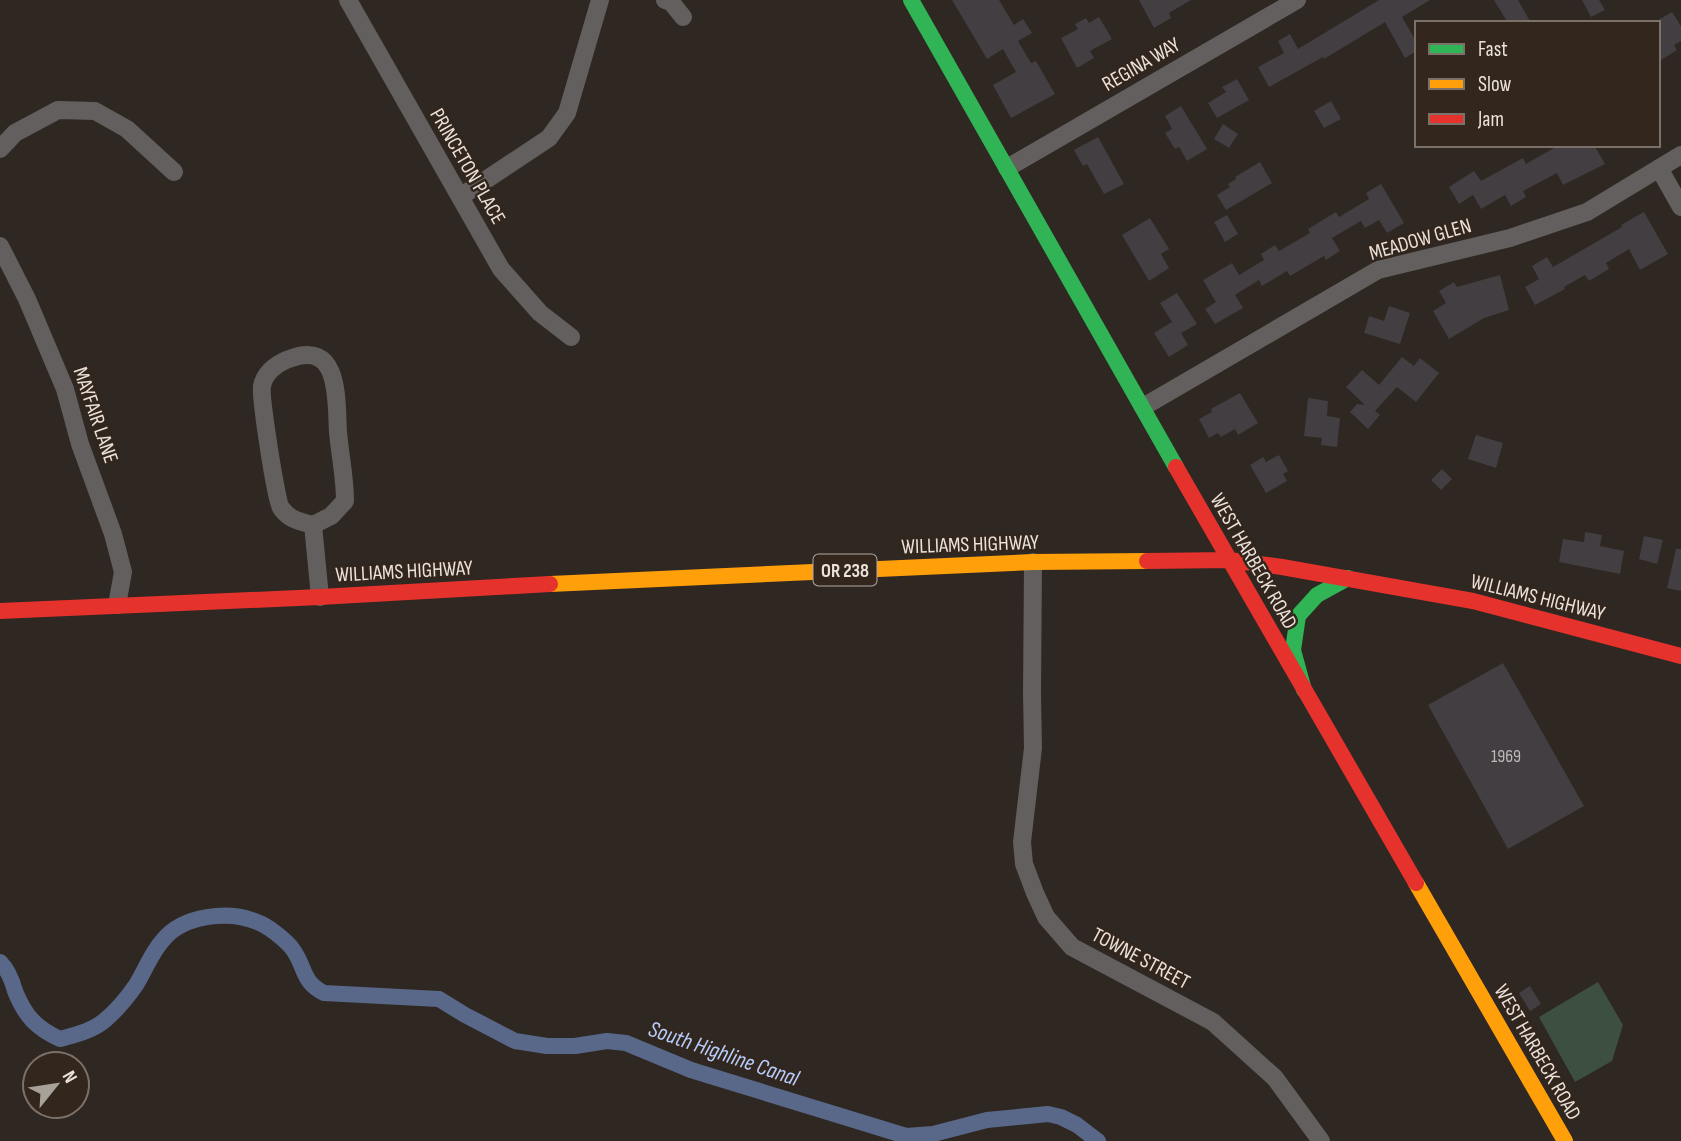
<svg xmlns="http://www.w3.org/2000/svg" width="1681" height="1141" font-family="'Sofia Sans Condensed',sans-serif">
<rect width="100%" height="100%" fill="#2e2722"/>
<path fill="#3d4f40" d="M1598,982l25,43 -11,36 -37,21 -36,-65z"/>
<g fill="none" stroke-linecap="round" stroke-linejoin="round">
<path stroke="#596889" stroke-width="16" d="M0,962c8,8 12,18 15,29 10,25 21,37 45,48 14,-4 32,-8 44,-18 12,-10 23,-23 32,-36 9,-14 15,-32 27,-45 20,-25 66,-30 94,-18 10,3 27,17 34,25 15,18 9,34 33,46l115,6 26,16 50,26 32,5h28l32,-5 19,2 65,27 215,66 27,-2 54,-14 61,-6 13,3 16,8 21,16"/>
</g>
<path fill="#423e42" d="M952,0h47l15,25 9,-6 9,14 -14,8 13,22 5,-2 19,33 -44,24 -18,-33 23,-13 -13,-23 -16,10z
M1139,0h52l-22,13 2,5 -17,10z
M1379,0h51l-28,17 15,26v8l-12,7 -20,-36 -61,37 -1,-2 -54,30 -11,-20 26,-14 -6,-12 12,-7 8,15z
M1494,0h24l13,23h-23z
M1582,0h17l6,10 -14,7z
M1672,12l9,14v15l-7,4 3,5 -19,12v-42z
M1099,17l13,22 -22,12 4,7 -17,10 -16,-30 17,-9 -3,-5 11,-6 3,5z
M1237,79l12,21 -32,18 -9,-15 18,-11 -4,-5z
M1331,101l10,18 -17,9 -10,-17z
M1181,106l26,43 -20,12 -8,-14 -4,2 -10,-16 7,-4 -7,-13z
M1223,124l15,10 -9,14 -15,-9z
M1098,137l26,47 -20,10 -17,-30 -4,2 -9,-16z
M1559,145h35l11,19 -42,21 -6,-12 -34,18 3,6 -15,9 -6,-11 -24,14 -8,-14 -14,9 -10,-17 25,-16 7,10 42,-23 3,6z
M1260,162l12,21 -46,27 -9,-15 13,-8 -2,-3 8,-5 -1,-2z
M1381,184l23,39 -17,10 -8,-13 -14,8 -4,-7 -29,17 8,13 -14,9 -2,-4 -34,20 -3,-5 -25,15 -3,-6 -24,15 8,13 -28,16 -10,-15 11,-7 -13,-22 29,-17 7,12 25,-15 -3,-6 14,-9 4,6 31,-18 -2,-4 28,-17 3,5 30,-18 -3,-6z
M1644,212l24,42 -28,16 -11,-21 -23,14 3,6 -20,12 -4,-6 -21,12 1,2 -30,16 -10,-18 14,-8 -7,-13 15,-9 6,10 69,-40 -1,-2z
M1227,215l11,19 -13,8 -11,-20z
M1150,218l19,31 -8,5 8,14 -20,13 -27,-46z
M1500,275l9,35 -25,8 -35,21 -16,-28 13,-8 -7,-12 15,-9 3,5z
M1177,293l20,31 -16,9 7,12 -19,12 -15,-24 18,-11 -12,-19z
M1389,306l21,7 -10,31 -36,-11 5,-17 15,5z
M1402,357l12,9 6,-8 19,15 -23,29 -19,-15 -22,24 5,4 -12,14 -18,-17 7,-8 8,1 -19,-18 16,-17 17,15z
M1240,393l18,30 -20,12 -3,-6 -14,8 -3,-4 -9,5 -10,-19 13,-7 -1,-3z
M1308,398l20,3 -1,15 13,2 -3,29 -16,-2 1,-7 -18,-2z
M1476,435l27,8 -7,25 -28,-9z
M1279,455l9,16 -5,3 4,7 -21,12 -16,-28 13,-8 3,5z
M1442,469l10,10 -11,11 -10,-10z
M1585,532l17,3 -2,11 24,5 -4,23 -61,-12 4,-23 21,3z
M1644,536l19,4 -6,24 -18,-5z
M1676,549h5v42l-14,-3z
M1503,663l81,143 -76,43 -80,-144z
M1530,986l11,18 -11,7 -11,-18z"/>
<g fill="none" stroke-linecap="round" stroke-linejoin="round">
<path stroke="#635f5f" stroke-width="18" d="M348,0l153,269 39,44 31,24
M665,0l6,2 12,15
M0,149l15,-16 43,-23 37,1 32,18 47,43
M1007,168l290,-168
M1659,168l22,39
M460,197l89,-59 18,-25 33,-113
M0,246l27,53 38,90 15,55 33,90 10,38 -6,33
M1143,407l235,-137 132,-32 77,-26 94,-57
M313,525c-15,-4 -23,-5 -32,-17 -5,-7 -21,-112 -19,-122 3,-15 17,-24 30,-28 49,-17 44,44 46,74 2,23 7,46 7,69l-14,15 -18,9 7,72
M1033,562l-1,132 1,54 -11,94 2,22 11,29 11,24 26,30 141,75 62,56 46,63"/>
<path stroke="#30b455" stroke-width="16" d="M911,0l265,467
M1304,690l-11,-40 5,-34 19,-21 31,-17"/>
<path stroke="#ff9f0a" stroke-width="16" d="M550,584l483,-22 114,-1
M1416,883l149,258"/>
<path stroke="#e5322d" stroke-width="16" d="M1176,467l240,416
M1147,561l82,-1 53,7 191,34 208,55
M0,611l320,-14 230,-13"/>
</g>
<g text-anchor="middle" stroke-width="5" stroke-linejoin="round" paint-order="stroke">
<g font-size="18" fill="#c0b9b5">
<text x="1506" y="762">1969</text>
</g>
<rect fill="#33261d" stroke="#b3aaa2" stroke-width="2" x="813.5" y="554.5" width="63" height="31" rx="5"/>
<g font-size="19" font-weight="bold" fill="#eae2db">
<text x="845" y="577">OR 238</text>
</g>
<g font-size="21" fill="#eae2db" stroke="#33261d">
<text transform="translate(1141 64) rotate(-30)" y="7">REGINA WAY</text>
<text transform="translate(468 166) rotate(60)" y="7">PRINCETON PLACE</text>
<text transform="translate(1420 239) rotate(-16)" y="7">MEADOW GLEN</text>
<text transform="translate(96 415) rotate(71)" y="7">MAYFAIR LANE</text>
<text transform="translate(970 544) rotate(-2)" y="7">WILLIAMS HIGHWAY</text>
<text transform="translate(1254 561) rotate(60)" y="7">WEST HARBECK ROAD</text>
<text transform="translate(404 571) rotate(-3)" y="7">WILLIAMS HIGHWAY</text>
<text transform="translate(1538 597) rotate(14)" y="7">WILLIAMS HIGHWAY</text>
<text transform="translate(1141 958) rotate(28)" y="7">TOWNE STREET</text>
<text transform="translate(1538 1052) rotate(60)" y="7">WEST HARBECK ROAD</text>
</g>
<g font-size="23" font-style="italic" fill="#b5cdfd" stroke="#33261d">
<text transform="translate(724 1053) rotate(19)" y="8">South Highline Canal</text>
</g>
</g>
<rect x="1415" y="21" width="245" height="126" fill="#33261d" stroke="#7c7169" stroke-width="2"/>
<rect x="1429" y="44" width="35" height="10" fill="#30b455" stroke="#7c7169" stroke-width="2"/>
<text x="1478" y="56" font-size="21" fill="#eae2db">Fast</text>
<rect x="1429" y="79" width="35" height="10" fill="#ff9f0a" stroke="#7c7169" stroke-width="2"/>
<text x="1478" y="91" font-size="21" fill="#eae2db">Slow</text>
<rect x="1429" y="114" width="35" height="10" fill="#e5322d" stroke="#7c7169" stroke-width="2"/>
<text x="1478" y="126" font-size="21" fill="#eae2db">Jam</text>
<g transform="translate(56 1085) rotate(60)"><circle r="33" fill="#33261d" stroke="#7c7169" stroke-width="2"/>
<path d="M0-5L12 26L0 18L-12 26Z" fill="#a8a19a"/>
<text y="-10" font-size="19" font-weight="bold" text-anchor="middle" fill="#eae2db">N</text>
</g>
</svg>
